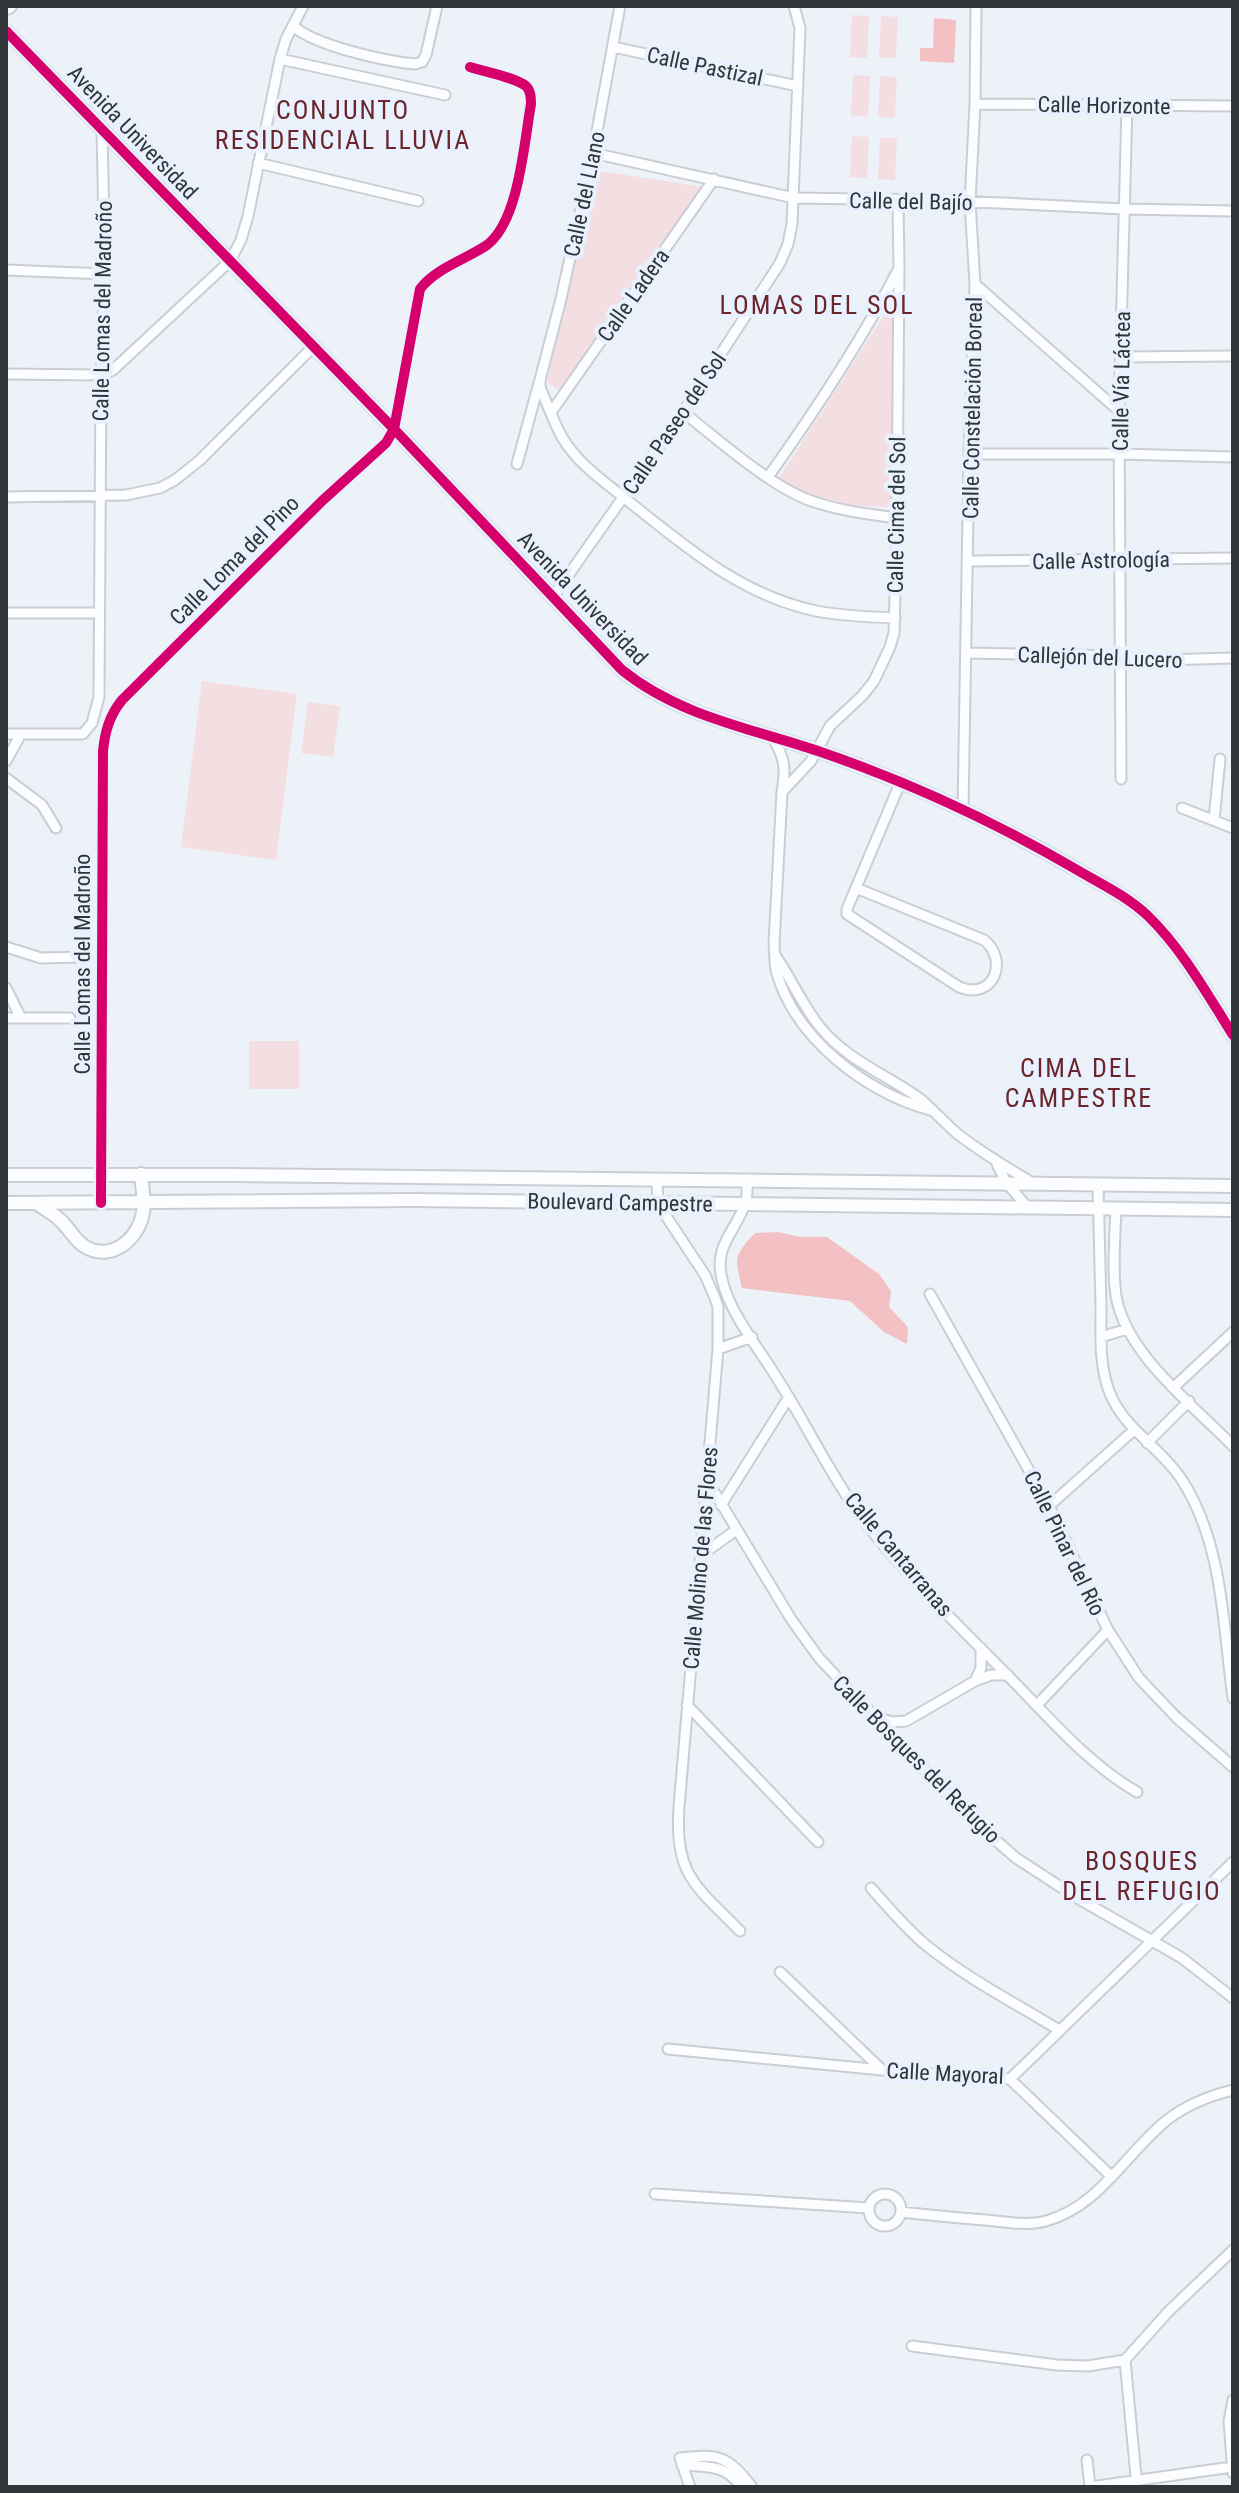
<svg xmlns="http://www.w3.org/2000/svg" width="1239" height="2493" font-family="'Roboto Condensed',sans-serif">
<rect width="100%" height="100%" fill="#edf2f8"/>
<path fill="#f3dee1" d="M852,15l17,1 -2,42 -17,-1z
M881,16l17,1 -2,41h-17z
M853,75l17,1 -2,41 -17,-1z
M880,76l17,1 -2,41 -17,-1z
M852,136l17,1 -2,41 -17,-1z
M880,138h17l-2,42 -17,-1z
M594,170l109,17 -140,200 -4,3 -12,-8z
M894,300l-1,207 -35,-1 -48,-11 -31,-17z
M202,681l95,13 -21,166 -95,-13z
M308,702l32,4 -7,51 -32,-4z
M249,1041h50v48h-50z"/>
<path fill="#f3c1c4" d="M934,18l22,2 -2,43 -34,-2v-13h13z
M778,1232l22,5h27l52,37 12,17 -2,16 19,20 -1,17 -23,-12 -34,-31 -108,-13c-7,-30 -9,-32 13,-55z"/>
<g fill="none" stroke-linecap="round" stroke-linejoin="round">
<g stroke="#caced4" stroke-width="13">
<path id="street" d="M620,6l-27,147 -32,146 -21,81v7c7,16 13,34 22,50 16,28 46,47 70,67 56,45 112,92 184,107 26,5 52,6 79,7
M293,26c23,20 91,35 122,38l7,-2 4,-7 11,-49
M613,47l185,39
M280,59l165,36
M975,104l258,2
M593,153l201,45 144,2 186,9 109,2
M258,163l160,38
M6,270l99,4
M975,284l144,127
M1121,357l112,-1
M6,374l95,1 12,-5 117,-109 11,-21 7,-24 32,-157 6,-20 17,-33
M552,411l162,-232
M683,412c34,27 84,71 123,87 29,11 60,15 91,19
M969,454h151l113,3
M517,464l22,-81
M768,477c47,-66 93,-135 130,-207
M6,497l120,-2 34,-7 15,-8 25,-20 113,-113
M969,561l264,-3
M553,597l130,-185 97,-149 8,-19 4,-20 8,-196 -6,-22
M6,613h93
M967,653l153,3 42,4 71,-2
M6,734h77l9,-11 7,-26 2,-322 4,-101 -3,-144
M773,738c12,21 13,30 9,54l-8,151c1,10 0,21 3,31 20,66 89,118 153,136
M6,761l15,-27
M6,778l36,27 14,23
M1121,779l-2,-368 8,-305
M782,792l29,-31 19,-35 33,-31 11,-14 16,-34 4,-14 3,-115 2,-252 -1,-66
M1182,808l51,20
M963,810l6,-356 6,-170 -5,-82 5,-98 1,-98
M1214,820l6,-61
M856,888l128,52c25,20 10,61 -25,47l-112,-73v-5l54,-128
M6,947l35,11 42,-1
M775,955c16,23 27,50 45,72 27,33 65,47 99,71 14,11 26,26 40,37 23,18 47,32 72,47
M6,988l15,30
M6,1018h64
M997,1164l9,18 21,25
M747,1180c0,7 1,17 -2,24 -10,29 -33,42 -22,79 8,32 40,71 57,100 26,41 47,85 75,125 44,63 107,120 160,175 38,39 75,82 122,109
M657,1181l1,23 47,71 10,23 3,9v42l-39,458c-5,68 17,79 61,124
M1098,1184c1,41 2,82 3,122 0,29 -2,58 8,85 14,38 52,56 73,89 41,64 41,145 51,218
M101,1203l2,-452c2,-19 6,-35 19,-51l200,-199 64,-58 8,-14 26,-140c16,-21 45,-29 67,-44 32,-24 37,-102 44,-141 0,-6 0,-13 -5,-18 -12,-9 -41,-14 -56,-19
M1116,1208c-1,29 -4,60 0,88 10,58 77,109 117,150
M930,1294l119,212 59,124 31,48 38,40 56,49
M1101,1337l26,-8
M718,1349l34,-12
M1174,1387l59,-55
M1147,1443l42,-42
M707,1480l84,139 28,39 148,157 49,43 63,41 103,59 51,40
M721,1505l68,-108
M1049,1506l85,-76
M700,1556l36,-26
M975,1681l6,-13v-20
M687,1705l131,137
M1037,1705l71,-75
M876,1717l16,5 14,-1 69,-40 16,-6h17
M871,1888c18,20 35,41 56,58 41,33 88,57 132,84
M780,1972l102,98
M668,2049l214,21 128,9 223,-217
M1010,2079l102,98
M655,2194l214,14
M869 2210a16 16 0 1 1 32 0a16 16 0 1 1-32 0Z
M901,2212c28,3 56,6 85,8 19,2 41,6 60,1 54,-15 80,-68 121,-101 19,-15 42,-24 66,-30
M912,2346l145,19 31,1 37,-6
M1233,2400l-4,21 4,52
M1087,2460l3,27 142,-20
M682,2465c27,2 42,-1 60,22
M690,2487l-10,-29c39,-4 47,-3 72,29
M1137,2487l-12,-127 43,-48 65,-62"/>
</g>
<g stroke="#caced4" stroke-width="16">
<path id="secondary" d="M6,31l388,398 228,241c57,46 128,58 196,81 88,30 173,69 254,116 25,15 54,28 76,49 35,34 59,78 85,119
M6,1175h228l999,11
M6,1203l407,-3 820,10
M38,1204c8,6 18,11 25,19 7,7 12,17 21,23 27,17 55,-7 59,-34 2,-12 -1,-25 -2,-38"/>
</g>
<g stroke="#caced4" stroke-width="18">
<path id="primary" d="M6,7l3,-1"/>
</g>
<use href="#street" stroke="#fcfdfe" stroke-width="9"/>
<use href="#secondary" stroke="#fcfdfe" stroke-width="12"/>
<use href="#primary" stroke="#fcfdfe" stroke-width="14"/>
<g stroke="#e8f1fd" stroke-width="15">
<path id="cycleway" d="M6,31l388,398 228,241c57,46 128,58 196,81 88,30 173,69 254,116 25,15 54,28 76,49 35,34 59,78 85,119
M101,1203l2,-452c2,-19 6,-35 19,-51l200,-199 64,-58 8,-14 26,-140c16,-21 45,-29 67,-44 32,-24 37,-102 44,-141 0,-6 0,-13 -5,-18 -12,-9 -41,-14 -56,-19"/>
</g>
<use href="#cycleway" stroke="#d6006c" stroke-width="10"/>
</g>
<g text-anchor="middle" stroke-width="8" stroke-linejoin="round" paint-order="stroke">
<g font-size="22" fill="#30353a" stroke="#e8f1fd">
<text transform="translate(705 66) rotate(12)" y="8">Calle Pastizal</text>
<text transform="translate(1104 105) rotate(1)" y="8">Calle Horizonte</text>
<text transform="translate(133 132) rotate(46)" y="8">Avenida Universidad</text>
<text transform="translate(584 194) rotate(-78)" y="8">Calle del Llano</text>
<text transform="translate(911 201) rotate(1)" y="8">Calle del Bajío</text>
<text transform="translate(633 295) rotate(-55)" y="8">Calle Ladera</text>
<text transform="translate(102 311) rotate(-89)" y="8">Calle Lomas del Madroño</text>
<text transform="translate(1121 381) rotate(-89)" y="8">Calle Vía Láctea</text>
<text transform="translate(972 408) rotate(-89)" y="8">Calle Constelación Boreal</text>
<text transform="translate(674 423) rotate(-56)" y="8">Calle Paseo del Sol</text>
<text transform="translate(896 515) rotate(-89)" y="8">Calle Cima del Sol</text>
<text transform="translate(234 560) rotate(-45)" y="8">Calle Loma del Pino</text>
<text transform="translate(1101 560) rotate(-1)" y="8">Calle Astrología</text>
<text transform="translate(583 598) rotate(46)" y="8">Avenida Universidad</text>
<text transform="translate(1100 657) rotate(2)" y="8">Callejón del Lucero</text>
<text transform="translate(82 964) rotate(-90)" y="8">Calle Lomas del Madroño</text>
<text transform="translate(620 1202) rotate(1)" y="8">Boulevard Campestre</text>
<text transform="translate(1065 1543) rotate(64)" y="8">Calle Pinar del Río</text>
<text transform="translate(899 1554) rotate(50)" y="8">Calle Cantarranas</text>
<text transform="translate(700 1558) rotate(-85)" y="8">Calle Molino de las Flores</text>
<text transform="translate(917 1759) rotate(45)" y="8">Calle Bosques del Refugio</text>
<text transform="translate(945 2073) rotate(3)" y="8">Calle Mayoral</text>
</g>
<g font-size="26" letter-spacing="2" fill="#6b252b" stroke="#e8f1fd">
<text x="343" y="119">CONJUNTO<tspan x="343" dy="30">RESIDENCIAL LLUVIA</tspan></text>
<text x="817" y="314">LOMAS DEL SOL</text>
<text x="1079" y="1077">CIMA DEL<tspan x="1079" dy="30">CAMPESTRE</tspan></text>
<text x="1142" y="1870">BOSQUES<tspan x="1142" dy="30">DEL REFUGIO</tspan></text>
</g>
</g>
<rect width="1239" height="2493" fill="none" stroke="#30353a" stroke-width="16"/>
</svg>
